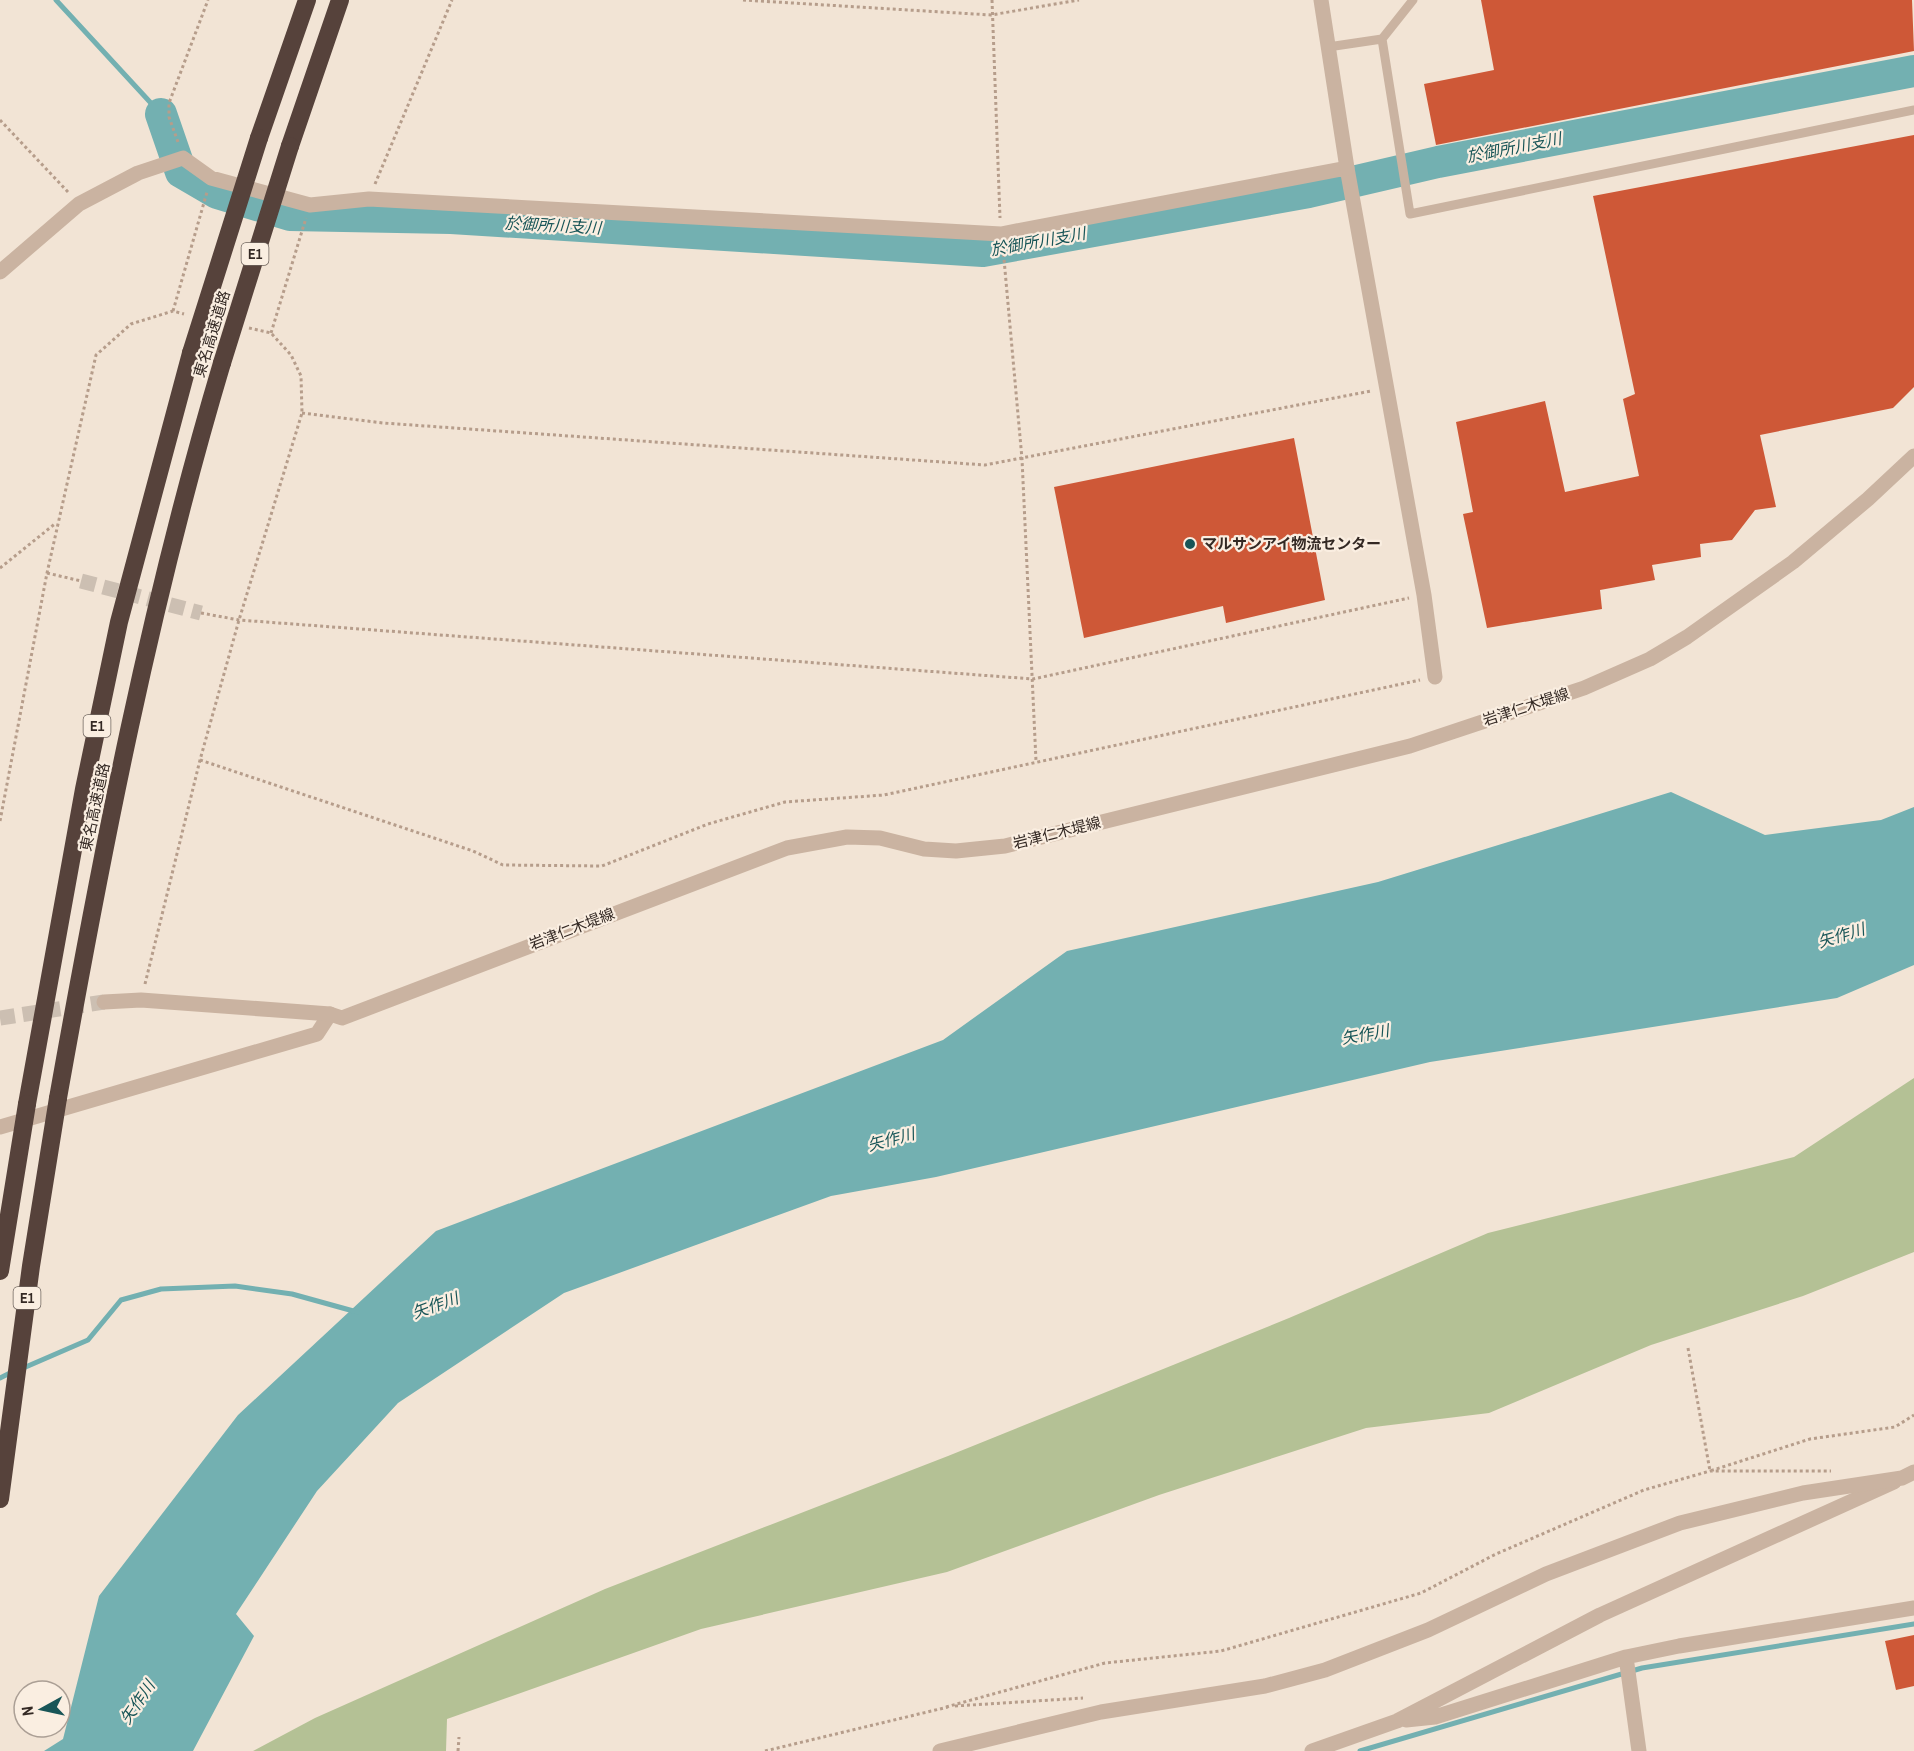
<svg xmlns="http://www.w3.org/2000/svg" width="1914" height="1751" font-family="'Archivo Narrow','Noto Sans JP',sans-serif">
<rect width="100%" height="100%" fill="#f2e4d5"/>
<path fill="#b4c195" d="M1914,1078v174l-111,44 -152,49 -162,68 -123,15 -207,67 -212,77 -246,57 -254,90 -1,32h-193l62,-33 290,-129 343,-133 341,-138 199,-85 306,-76z"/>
<path fill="#73b0b1" d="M1671,792l94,43 116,-15 33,-13v158l-77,33 -407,64 -494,115 -105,19 -267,97 -166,110 -81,88 -81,123 18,22 -61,115h-149l19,-12 36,-143 139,-181 198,-184 507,-191 124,-89 311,-69z"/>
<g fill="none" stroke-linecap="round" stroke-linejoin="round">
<path stroke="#73b0b1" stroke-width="5" d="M56,0l105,114
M21,1369l67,-29 33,-40 40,-11 74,-3 57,8 65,18
M0,1378l12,-6
M1360,1751l282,-83 272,-44"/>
<path stroke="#73b0b1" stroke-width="32" d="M161,114l20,58 36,21 73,22 161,3 532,33 326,-59 129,-30 476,-91"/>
</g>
<path fill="#ce5837" d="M1481,0h431l2,51 -478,94 -12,-61 70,-14z
M1914,135v252l-21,21 -133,27 16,72 -21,3 -23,30 -32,4 1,13 -49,8 3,15 -55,10 2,19 -115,19 -24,-114 10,-2 -17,-90 89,-21 20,91 74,-16 -16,-77 12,-5 -42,-198z
M1294,438l31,162 -99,23 -3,-17 -139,32 -30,-151z
M1914,1635v51l-18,4 -11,-49z"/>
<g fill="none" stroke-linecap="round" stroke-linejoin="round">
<path stroke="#ccbfb2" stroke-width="15" stroke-dasharray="15 8" stroke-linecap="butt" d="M81,581l120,32
M0,1018l104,-16"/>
<path stroke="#b69d8b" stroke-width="3" stroke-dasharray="3 3" stroke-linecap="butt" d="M743,0l248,15 88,-15
M992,0l8,218
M0,120l68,72
M178,142l-9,-25v-14l39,-103
M375,184l77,-184
M1003,248l19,211 14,302
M173,311l34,-119
M271,333l35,-115
M302,413l81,10 602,42 386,-74
M0,568l56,-45
M47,573l34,8
M201,613l38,7 794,59 376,-81
M200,760l273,91 30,14 99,1 106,-42 77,-22 99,-7 536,-115
M0,821l47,-248 49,-218 35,-31 42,-13 11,3
M145,984l55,-224 39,-140 63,-207 -1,-37 -10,-21 -20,-22 -22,-5
M1688,1348l22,123 100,-32 85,-12 19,-12
M955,1706l128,-8
M946,1707l159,-44 116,-12 200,-58 75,-39 148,-64 66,-19h121
M458,1751l1,-14
M765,1751l183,-44"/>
<path stroke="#cab3a1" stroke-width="9" d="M1382,39l28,175 504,-104
M1328,47l54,-8 31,-39"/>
<path stroke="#cab3a1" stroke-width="15" d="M0,1127l317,-93 13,-20"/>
<path stroke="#cab3a1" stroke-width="15" d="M0,272l79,-68 59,-31 45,-15 28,20 99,27 59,-6 632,35 346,-66 77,427 11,82
M104,1002l37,-2 189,14 12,4 445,-170 60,-11 33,1 44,11 32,2 49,-5 405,-100 174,-58 66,-29 37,-22 106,-75 75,-63 46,-43
M1626,1657l13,94
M1406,1720l29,-3 191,-60 53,-11 235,-38
M1312,1751l85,-30 203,-106 294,-133"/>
<path stroke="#cab3a1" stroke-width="15" d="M1321,0l26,168
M940,1751l161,-39 164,-26 60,-16 103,-40 118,-56 134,-51 123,-30 99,-15 12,-6"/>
<path stroke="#56423b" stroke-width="18" d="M259,138l48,-138
M290,146l50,-146
M58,1098c44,-247 92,-494 164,-735
M27,1104l57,-315 35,-167 72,-269"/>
<path stroke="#56423b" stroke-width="18" d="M191,353l68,-215
M222,363l68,-217
M0,1271l27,-167
M0,1499l31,-233 27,-168"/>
</g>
<circle fill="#185557" stroke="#faeee1" stroke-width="2" cx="1190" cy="544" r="6"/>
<g text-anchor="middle" stroke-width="4.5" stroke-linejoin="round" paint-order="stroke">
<g fill="#faeee1" stroke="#6f645d" stroke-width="1.5">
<rect x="241.5" y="243" width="27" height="22" rx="4.5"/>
<rect x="83.5" y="715" width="27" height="22" rx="4.5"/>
<rect x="13.5" y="1287" width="27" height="22" rx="4.5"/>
</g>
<g font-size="14" font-weight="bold" fill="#342924">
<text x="255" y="259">E1</text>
<text x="97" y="731">E1</text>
<text x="27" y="1303">E1</text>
</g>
<g font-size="15" fill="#342924" stroke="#faeee1">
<text transform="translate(212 334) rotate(-73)" y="5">東名高速道路</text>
<text transform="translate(1526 707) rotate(-18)" y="5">岩津仁木堤線</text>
<text transform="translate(95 807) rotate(-78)" y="5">東名高速道路</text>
<text transform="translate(1057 833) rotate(-14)" y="5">岩津仁木堤線</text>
<text transform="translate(572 929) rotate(-21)" y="5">岩津仁木堤線</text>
</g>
<g font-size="15" font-weight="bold" fill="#342924" stroke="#faeee1" text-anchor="start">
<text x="1202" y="549">マルサンアイ物流センター</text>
</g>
<g font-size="16" font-style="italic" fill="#185557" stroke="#faeee1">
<text transform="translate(1514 147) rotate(-11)" y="6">於御所川支川</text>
<text transform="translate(553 225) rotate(3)" y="6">於御所川支川</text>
<text transform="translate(1038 241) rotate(-10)" y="6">於御所川支川</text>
<text transform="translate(1841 935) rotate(-17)" y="6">矢作川</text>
<text transform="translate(1365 1034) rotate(-10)" y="6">矢作川</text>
<text transform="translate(891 1139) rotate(-15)" y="6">矢作川</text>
<text transform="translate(435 1305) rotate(-20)" y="6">矢作川</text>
<text transform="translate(137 1702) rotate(-56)" y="6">矢作川</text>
</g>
</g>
<g transform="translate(42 1709) rotate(262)"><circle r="28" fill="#faeee1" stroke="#ab9f95" stroke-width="1.5"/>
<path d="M0-4.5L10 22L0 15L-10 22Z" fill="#185557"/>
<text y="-9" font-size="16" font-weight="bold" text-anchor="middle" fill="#342924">N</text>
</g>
</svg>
